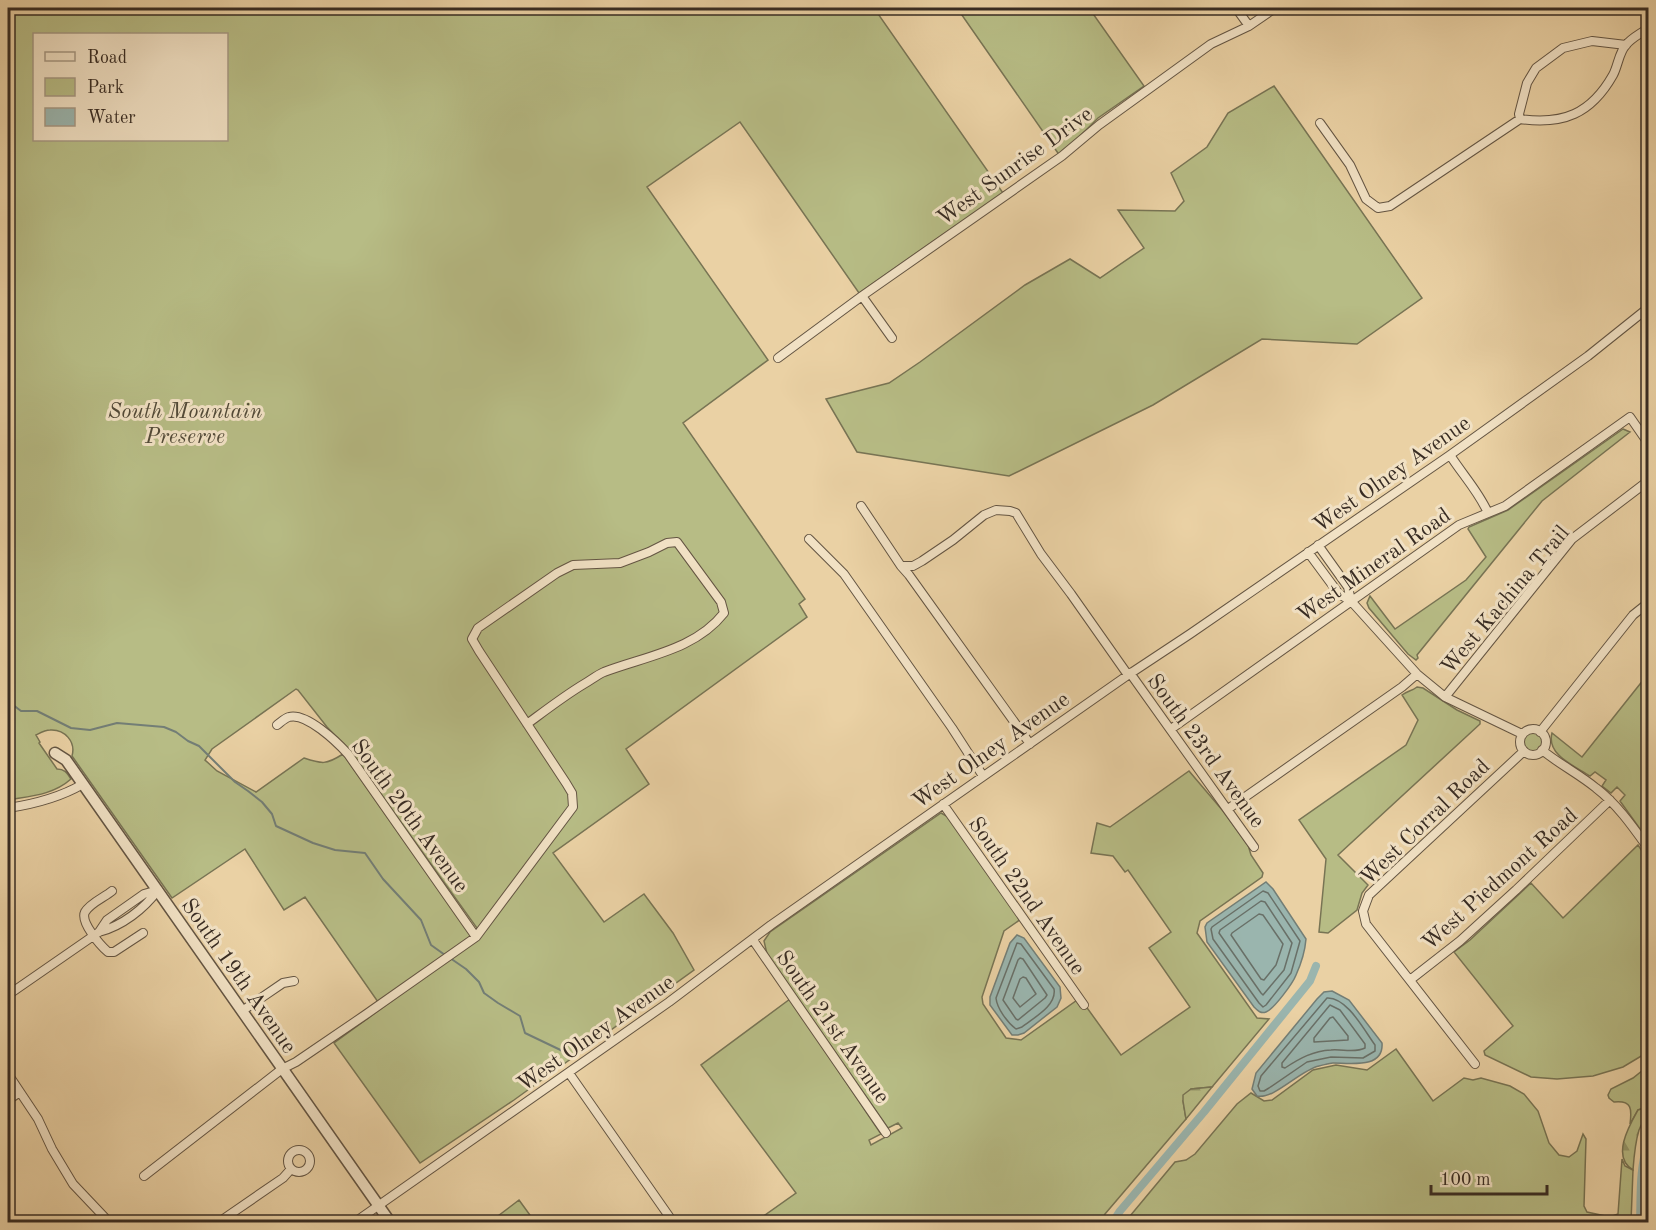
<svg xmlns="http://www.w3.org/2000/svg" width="1656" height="1230" font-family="'Old Standard TT',serif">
<defs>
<pattern id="forest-firs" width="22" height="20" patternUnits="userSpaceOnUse" patternTransform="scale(1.5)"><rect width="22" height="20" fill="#b7bc85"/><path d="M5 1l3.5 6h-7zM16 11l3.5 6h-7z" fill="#96996c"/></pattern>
</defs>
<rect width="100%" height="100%" fill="#ead1a4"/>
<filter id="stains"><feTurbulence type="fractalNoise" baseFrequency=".00333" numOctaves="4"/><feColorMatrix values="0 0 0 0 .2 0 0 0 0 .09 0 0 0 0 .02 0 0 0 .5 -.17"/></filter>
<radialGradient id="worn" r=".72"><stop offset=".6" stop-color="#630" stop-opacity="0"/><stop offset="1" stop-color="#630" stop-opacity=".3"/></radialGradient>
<path fill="#b7bc85" stroke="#787454" stroke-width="1.5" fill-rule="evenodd" d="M8,8h872l-4,3 127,182 -144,100 -119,-171 -93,65 121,173 -85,63 122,176 -6,5 8,13 -181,132 23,35 -96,69 51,69 40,-28 29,39 21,37 -180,130 -94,63 -86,-120 148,-108 -133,-185 -22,-23 -29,-37 -2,-1 -84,60 -7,11 12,11 39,21 48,-34c18,6 22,7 39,-4l128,182 -93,66 -73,-105 -21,13 -39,-61 -73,49 -100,-142c4,-14 -7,-27 -22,-26 -5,0 -10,3 -14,5l4,7 -1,1 18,26c8,0 10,4 14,10 -18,16 -40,17 -63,21zM34,34h192v106h-192z
M957,8h132l55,78 -46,32 -38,38z
M1274,86l148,212 -65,46 -95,-5 -109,66 -144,71 -152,-24 -31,-53 63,-16 31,-21 105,-77 45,-26 30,19 44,-30 -26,-38 57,1 9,-10 -13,-28 36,-26 21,-34z
M1623,429l7,3 -88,69 -125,154 1,3 -2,2 -8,-6 -39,-46 -2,-5 3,-7 25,33 71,-49 20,-23 -18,-28 1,-2 39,-17z
M1648,674v166l-28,-39 5,-6 -8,-8 -6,6 -9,-7 4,-6 -11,-8 -5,4c-15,-10 -44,-21 -38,-43l30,24z
M1417,687l6,1 34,22 23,11v3l-142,131 30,30 -6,8 -5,17 -29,23 -9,-1 7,-73 -27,-39 107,-75 12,-25 -16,-25c5,-4 10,-4 15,-8z
M1521 742a12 12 0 1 1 24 0a12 12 0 1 1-24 0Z
M1189,771l34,40 25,34 3,10 12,18 -1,4 -62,44 -3,12 60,85 12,1 -57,68 -21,2 -8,12 3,18 -81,95 -5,8h-345l41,-29 -95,-128 89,-66 91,135 -12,6 2,5 31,-17 -4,-5 -10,5 -121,-174 -3,-13 6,-9 171,-119 9,5 71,101 -17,12 -22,66 1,7 23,34 15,2 59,-42 41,57 69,-48 -41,-59 22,-16 -43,-62 -3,2 -12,-16 -22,-3 6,-30 13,4z
M1638,845l10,15v192l-25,15 -30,9 -36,3 -26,-2 -46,-22 -1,-4 29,-25 -59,-74 16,-12 61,-57 32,35z
M1396,1049l37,52 31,-23 9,2 8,-2 29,8 14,8 14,17 11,32 10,12 10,2 8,-6 6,-17 3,5 -2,67 3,6 23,5 8,-3 4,-55 3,7 8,4 -2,52h-506l50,-60 11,-2 9,-6 42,-50 14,-11 13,8 8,-1 41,-30 23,-5 31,5z
M1648,1066v41l-10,3 -8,14c2,-15 2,-24 -16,-22l-5,-4 -1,-3 3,-6 22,-11z
M519,1200l16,22h-45z"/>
<path fill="url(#forest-firs)" stroke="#787454" stroke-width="1.5" d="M1212,1087l-26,32 -3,-18v-6l8,-6z
M1648,1107c0,9 -6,15 -9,23 -4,13 -5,26 -6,40 -22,-13 -4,-44 5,-60z"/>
<path fill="#9ab5ae" stroke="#737e76" stroke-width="1.5" d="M1266,882l7,7 33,50c-1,12 -5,25 -10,36 -3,8 -22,34 -30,37 -5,2 -8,-1 -12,-5l-47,-65 -2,-15 2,-4z
M1017,935l7,3 36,49 1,11 -4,9 -33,26 -6,2h-6l-22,-30v-8l20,-54z
M1332,991l17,9 33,43c2,26 -32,20 -49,20 -4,0 -9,2 -14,3 -19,4 -45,34 -62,30l-5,-7 4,-16 61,-74 7,-7z"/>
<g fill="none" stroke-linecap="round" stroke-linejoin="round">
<path stroke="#697068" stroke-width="1.5" d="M1263,891l5,2 32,48 -9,32 -25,32 -3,2 -4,-4 -46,-64 -2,-10 1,-2z
M1261,901l4,1 27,41 -8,27 -21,25 -2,-2 -42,-60 1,-3z
M1259,914l4,1 20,29 -7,21 -12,15 -3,-1 -30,-44 1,-2z
M1017,943l4,1 33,45c3,17 -21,29 -32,38l-6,2c-8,-6 -19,-20 -20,-31z
M1020,958l3,1 24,36 -2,3 -27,22 -2,-1 -13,-19 15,-40z
M1023,977l3,1 10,16 -16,13 -7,-9 7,-19z
M1327,998c20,-1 37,32 48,47v6l-12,7 -32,-1 -24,5 -38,26 -5,3h-4l-2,-5 3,-10z
M1330,1005l10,5 25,34v4c-9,5 -23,1 -34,2 -18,1 -31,8 -46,18l-3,-1v-4z
M1333,1017l15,19v4l-34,2v-4l16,-20z"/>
<path stroke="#737e76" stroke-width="2" d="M8,701l13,10h16l34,17 19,2 27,-7 47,4 12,5 12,9 11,5 36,36 13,9 14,11 10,12 4,12 37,17 22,7 30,3 18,26 38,41 10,25 14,10
M450,958l16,11 13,13 5,11 14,10 22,13 5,17 46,22"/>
<path stroke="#9ab5ae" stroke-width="8" d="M1113,1222l7,-11 84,-99 106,-131 6,-15
M1640,1222c1,-25 -1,-54 8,-78"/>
<g stroke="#645543" stroke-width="10">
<path id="minor" d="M1236,8l13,18
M1520,119l-1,-5 8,-31 9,-15 27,-20 29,-7 34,4
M1320,123l30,42 16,34 12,9 12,-2 130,-87c43,6 71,-5 93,-44 5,-9 6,-23 13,-30 5,-7 16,-12 22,-17
M862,296l30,42
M778,358l84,-62 200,-140 37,-31 112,-81 38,-18 26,-18
M1450,455c12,19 29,37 38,58
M861,506l40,60h12l9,-5 31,-21 31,-25 12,-5 14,1 6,2 25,41 30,40 57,81
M809,539l35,35 108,154 31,48
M1318,545l30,42 3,14
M1308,552l31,42 12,7 66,73 28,23 77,37
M901,566l8,9 121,169
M1130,673l124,174
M1445,697l127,-158 76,-58
M277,725c4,-3 8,-7 12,-8 17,-5 48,25 59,37l128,183
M1171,729l288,-204 46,-19 125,-89 18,26
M1520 742a13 13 0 1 1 26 0a13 13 0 1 1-26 0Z
M1540,732l93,-117 15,-12
M1542,750c17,14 37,24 54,38 21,16 37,39 52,60
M943,804l141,201
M8,808c27,-4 51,-10 75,-24
M1228,809l174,-122 15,-13
M112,891c-7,6 -22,12 -27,21 -5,10 15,33 23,40h6l29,-19
M99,932l8,-12 37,-26 14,-4
M753,940l133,193
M1410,980l50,-39 56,-51 94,-90
M8,995l91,-63c23,-6 45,-23 59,-42
M242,1011l41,-28 11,-2
M1475,1064l-109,-140 -3,-13 6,-16 155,-144
M569,1073l104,149
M8,1074l30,45 14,30 21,35 36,38
M8,1100l12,-8
M288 1161a11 11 0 1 1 22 0a11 11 0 1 1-22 0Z
M144,1176l138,-107 14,-7 69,-47 111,-78 97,-130 -1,-14 -6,-10 -87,-132 -7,-12 6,-11 79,-55 16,-8 47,-2 29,-11 18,-9 10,-1 44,60 3,11c-29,37 -78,43 -120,59 -7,3 -13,8 -20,12 -20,12 -38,26 -57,40
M34,1222l4,-2
M219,1222l64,-44 8,-9
M355,1222l314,-220 102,-77 107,-75 250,-175 62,-41 260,-179 138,-99 60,-48"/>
</g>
<g stroke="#645543" stroke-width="13">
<path id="tertiary" d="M55,753l11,7 324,462"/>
</g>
<use href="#minor" stroke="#f1e1c4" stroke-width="8"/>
<use href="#tertiary" stroke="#f1e1c4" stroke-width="10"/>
</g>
<g text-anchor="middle" stroke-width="6" stroke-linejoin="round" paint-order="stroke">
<g font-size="22" fill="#382c23" stroke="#f1e1c4">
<text transform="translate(1014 165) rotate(-36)" y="8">West Sunrise Drive</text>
<text transform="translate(1391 473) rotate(-35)" y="8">West Olney Avenue</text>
<text transform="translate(1373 564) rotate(-35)" y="8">West Mineral Road</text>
<text transform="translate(1504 599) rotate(-50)" y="8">West Kachina Trail</text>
<text transform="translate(990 749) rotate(-35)" y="8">West Olney Avenue</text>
<text transform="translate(1207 750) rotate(54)" y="8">South 23rd Avenue</text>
<text transform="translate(411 815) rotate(54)" y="8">South 20th Avenue</text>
<text transform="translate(1424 821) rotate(-44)" y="8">West Corral Road</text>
<text transform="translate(1499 878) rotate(-42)" y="8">West Piedmont Road</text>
<text transform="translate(1028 895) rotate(55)" y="8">South 22nd Avenue</text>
<text transform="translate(240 975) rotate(55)" y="8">South 19th Avenue</text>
<text transform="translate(834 1026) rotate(55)" y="8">South 21st Avenue</text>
<text transform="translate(595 1032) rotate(-35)" y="8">West Olney Avenue</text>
</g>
<g font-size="22" font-style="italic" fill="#514937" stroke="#f1e1c4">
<text x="185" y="418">South Mountain<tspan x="185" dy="25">Preserve</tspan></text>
</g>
</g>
<rect width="1656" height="1230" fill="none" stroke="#ead1a4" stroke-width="30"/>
<rect x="9" y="9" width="1638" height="1212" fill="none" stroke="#382c23" stroke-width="3"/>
<rect x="15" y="15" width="1626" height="1200" fill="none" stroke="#382c23" stroke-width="1.5"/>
<rect x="33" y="33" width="195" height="108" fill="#f1e1c4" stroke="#a79984" stroke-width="1.5"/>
<rect x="45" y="52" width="30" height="9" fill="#f1e1c4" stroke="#a79984" stroke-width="1.5"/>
<text x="87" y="63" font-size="18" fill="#382c23">Road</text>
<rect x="45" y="78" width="30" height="18" fill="#b7bc85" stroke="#a79984" stroke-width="1.5"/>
<text x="87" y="93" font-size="18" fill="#382c23">Park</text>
<rect x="45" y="108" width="30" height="18" fill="#9ab5ae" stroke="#a79984" stroke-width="1.5"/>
<text x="87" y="123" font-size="18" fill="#382c23">Water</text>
<path d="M1431 1185v9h116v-9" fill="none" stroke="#382c23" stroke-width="3"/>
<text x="1440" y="1185" font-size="18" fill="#382c23" stroke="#f1e1c4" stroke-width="4.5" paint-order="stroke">100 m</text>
<rect width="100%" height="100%" filter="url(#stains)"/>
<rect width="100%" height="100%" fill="url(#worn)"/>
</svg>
